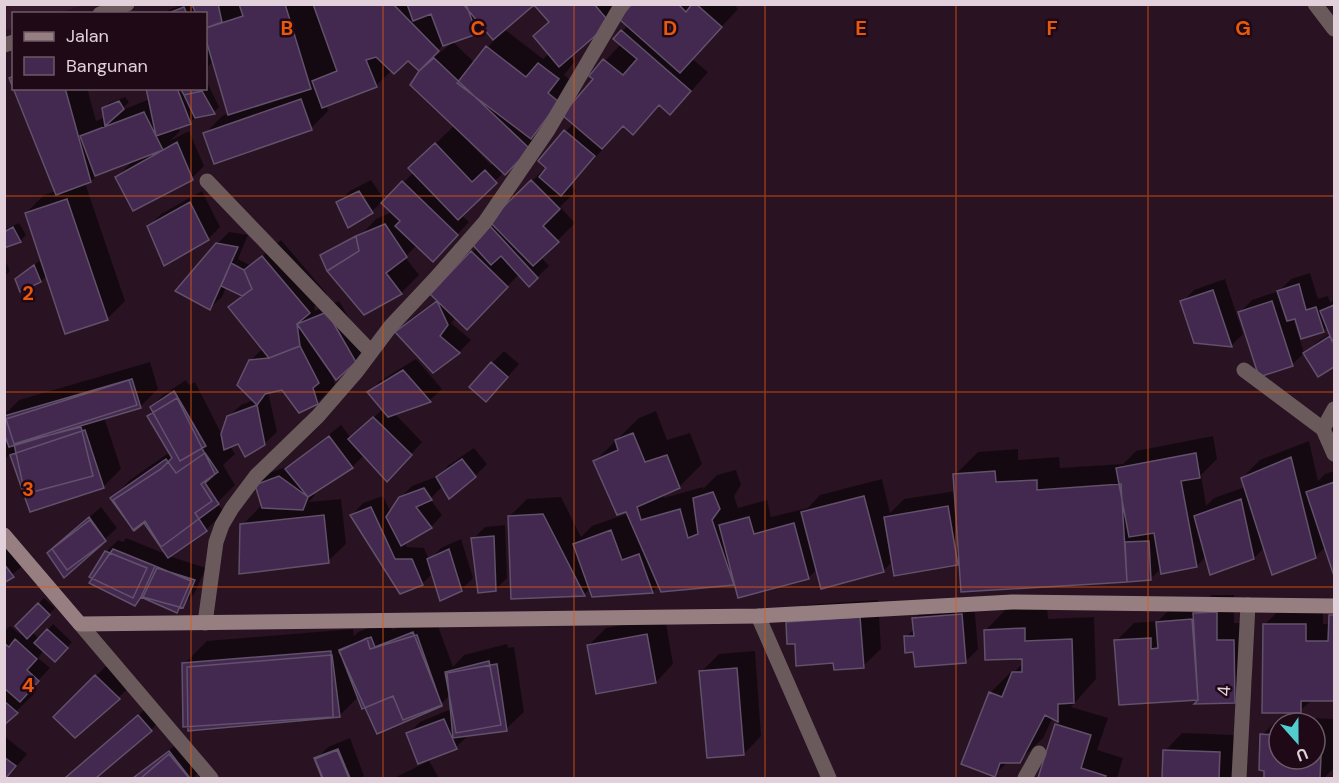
<svg xmlns="http://www.w3.org/2000/svg" width="1339" height="783" font-family="'DM Sans',sans-serif">
<rect width="100%" height="100%" fill="#291221"/>
<path fill="#36182b" d="M4,5l1,-1 80,1 -27,8 -44,1 -1,14 -8,3z"/>
<path fill="#0007" fill-rule="evenodd" d="M184,4h6l3,5 2,-1 -2,-4h339l-28,25 39,30 6,-6 -14,-17 14,-15 -14,-17h92l-58,52 6,5 -11,14 11,9 -34,42 5,4 -85,85 8,7 -36,38 -16,-15 -12,12 14,18 -18,18 -36,21 -43,-58 6,-6 34,-16 14,-15 16,-7 -10,-10 -10,9 -23,15 -11,-24 12,-11 21,-11 14,21 29,-29 -4,-4 45,-43 -34,-55 -13,-11 -16,11 -16,16 -50,18 2,7 -17,17 -106,6 17,-18 8,-3 -17,-52 -7,8v-55h-41l4,-4zM483,26l11,14 -19,23 -22,-21 -19,15 -1,-1 11,-12 33,-12zM466,136l28,26 -3,3 -26,-27z
M634,4h100l4,5 -46,50 16,13 -20,23 -18,18 -10,-9 -27,29 -9,-8 -53,60 5,6 -16,16 15,16 -34,34 8,9 -20,19 -10,-11 -34,36 -29,7 -5,6 20,17 -12,12 -25,19 -37,-39 12,-12 29,-21 -6,-5 45,-47 15,-26 55,-55 19,-35 8,-8 21,-44 -4,-3 30,-32 -6,-5 13,-14z
M206,80l13,27 -5,5 -17,4 -7,7 -13,4 3,4 -10,10 19,-10 15,35 -12,12 -75,-1 17,-17 -36,14 -7,7 -6,2 40,118 -18,18 -60,-44 -6,6 -24,-2 22,-18 3,5 2,-1 -18,-52 18,-18 12,-4 -41,-103h72l9,33 9,-4 -2,-8 6,-6 16,-6 4,5 -9,9 30,-12 -2,-11h58z
M202,191l18,36 -12,12 -59,-13 12,-12z
M19,223l7,12 -6,6 -16,6v-17z
M229,232l19,3 -10,24 13,7 30,-26 46,54 -13,13 1,4 24,-10 28,48 -12,12 -24,10 4,14 -18,18 -34,-15 -15,4 9,40 -13,12 -26,-2 -8,4 5,8 -12,11 12,20 -18,18 7,9 -18,18 -37,26 37,12 -12,26 -18,17 -34,-15 -8,8 -28,-52 12,-12 5,2 3,-4 42,17 -24,-34 -32,-23 18,-18 40,-28 -19,-45 12,-12 23,-15 3,5 6,-3 27,53 6,-18 13,-12 13,-5 -3,-40 12,-12 -33,-41 12,-12 -16,-8 -4,10 -12,11 7,-64z
M4,258l6,13 -6,6z
M1310,273l8,26 10,-3 2,7 4,-4v66l-15,10 -14,-22 12,-11 14,-9 -3,-7 -5,5 -26,-11 -3,1 10,32 -12,12 -52,-53 12,-12 27,-9 12,-12z
M1225,279l18,55 -12,12 -49,-44 12,-12z
M504,351l15,13 -21,24 -6,-25z
M416,359l26,30 -12,11 -36,13 28,29 -23,26 -35,-13 -12,12 -35,22 -3,7 -5,6 32,-3 5,45 -18,17 -86,-36 18,-18 3,-1 -6,-21 12,-12 22,-8 50,-40 10,13 32,-29 -14,-17 11,-11z
M150,362l8,27 -18,18 -36,10 17,52 -17,17 -73,24 -20,-57 -7,7v-45l15,-15z
M656,411l11,29 23,-7 12,31 -23,23 -16,7 1,4 39,-11v2l14,-14 19,-5 5,15 -7,11 4,12 29,-8 4,17 37,-9 12,-13 62,-16 8,34 14,-14 52,-8 -1,-16 23,-23 40,-3v11l41,-3 1,11 63,-4 13,-13 77,-15 4,23 -16,16 5,31 8,-8 31,-11 -3,-9 18,-18 49,-19 9,40 7,-7 9,-3v100l-8,-25 -11,11 -50,-10 -11,11 -48,-2 -9,10 -35,2 -11,10 -189,13 -2,-30 -2,3 -65,-3 -10,10 -66,-2 -9,9 -73,3 -2,2 -74,2 -7,7 -62,-3 -6,5 -71,4 -4,-81 18,-18 34,-2 20,40 11,-11 37,-13 -34,-52 44,-43z
M474,448l13,16 -12,12 -32,10 -13,13 12,16 -11,12 -27,15 3,5 17,1 5,12 12,-12 20,-9 12,39 -12,12 -28,-17 -11,11 -21,8 -49,-77 11,-12 20,-7 8,17 9,-15 12,-12 24,-9 1,1 12,-13z
M101,507l16,21 -53,48 -3,-34z
M505,525l2,53 -12,12 -22,-51 12,-12z
M12,546l13,18 -21,17v-30z
M1212,595h22v28h18v61l-17,17 -34,-3 -81,6 -4,-63 18,-18 24,-2 17,-17 30,-2z
M44,598l11,10 -23,24 7,7 14,-15 19,18 -17,18 -11,-10 -6,8 12,10 -21,22 5,4 -30,29v-91l6,-6 11,9 2,-2 -6,-7z
M878,600l3,49 -18,17 -28,-4 -39,-20 -9,-19 18,-18z
M974,603l4,46 -12,12 -51,-10 -9,-14 9,-9 -1,-9 12,-12z
M1047,606l1,13 46,-2 2,62 -25,28 37,11 -11,32 26,8 -6,20h-77l16,-53 4,-4 -7,-4 -10,21 -24,23 -11,1 -14,13 -4,-82 23,-23 2,1 8,-8v-6l-37,-27 22,-23z
M1283,607h40v17h7v-9l4,-4v89h-22l-12,11 -35,-87z
M431,615l4,3 18,49 11,-12 43,-11 1,4 6,-1 10,65 -18,17 -37,6 -13,12 -48,-13 12,-12 31,-13 -2,-13 -7,7 -64,29 -19,-36 -20,20 -155,-52 23,-23 146,-12 1,7 4,-4 30,-12 4,10z
M665,617l8,47 -17,18 -68,-36 18,-18z
M755,651l6,85 -17,18 -43,-82 18,-18z
M108,664l23,22 -56,50 -20,-19z
M151,704l12,14 -12,12 -57,48h-28z
M1280,717l54,2v49l-10,10h-58l-4,-43zM1279,723h36v36h-36z
M1182,733l55,2 -2,43h-72l2,-27z
M4,736l23,18 -20,24h-3z
M350,738l14,38 -3,2h-36l-9,-19 12,-12z
M182,740l21,28 -10,10h-60z
M429,761l10,17h-45z"/>
<path fill="#432850" stroke="#61516b" stroke-width="1.5" d="M192,4h26l4,18 -16,6v-14h-10z
M239,4h46l26,85 -83,26 -22,-75v-12l37,-12z
M313,4h80l46,47 -20,20 -11,-10 -14,13 -18,-17 -10,3 11,27 -55,21 -10,-27 25,-10z
M407,4h59l11,30 -34,12 -12,-32 -18,7z
M463,4h131l16,19 -51,44 -26,-31 16,-14 -15,-17 -41,35z
M632,4h46l8,8 6,-8h4l26,23 -42,46 -61,-54z
M184,7l3,7h-21z
M621,30l70,61 -21,24 -11,-10 -26,30 -10,-9 -21,23 -40,-34 31,-36 -4,-3 14,-17 20,16 14,-16 -24,-20z
M486,46l40,31 12,-14 21,16 -11,14 11,9 -28,37 -74,-56z
M434,58l96,91 -25,26 -95,-90 9,-14z
M14,76v12h51l26,94 -35,13 -47,-117z
M146,88h31l14,36 -35,12z
M180,88h21l1,3 -18,4z
M202,91l13,23 -20,4 -11,-23z
M301,99l11,31 -98,34 -11,-31z
M119,101l5,8 -19,17 -3,-18z
M144,112l19,38 -68,26 -15,-40z
M564,130l31,26 -34,40 -22,-19 7,-9 -8,-7z
M177,142l16,38 -60,31 -18,-34z
M435,143l37,39 13,-12 12,13 -39,37 -50,-52z
M531,180l29,29 -17,17 16,16 -26,24 -44,-45z
M402,181l56,54 -25,27 -38,-36 5,-5 -19,-18z
M359,191l14,22 -25,15 -12,-26z
M67,199l41,121 -43,14 -40,-121z
M190,202l19,38 -45,26 -17,-40z
M385,224l22,33 -21,16 16,21 -38,21 -37,-44 32,-20 -3,-15z
M490,226l48,52 -9,9 -28,-31 -10,9 -20,-22z
M13,227l8,15 -17,6v-16z
M356,236l3,15 -32,20 -7,-16z
M216,243l22,4 -28,63 -35,-19z
M471,251l37,36 -41,43 -37,-36z
M262,256l48,57 -13,11 3,22 -31,12 -41,-51 24,-18 -8,-19z
M231,263l13,7 8,19 -10,7 -21,-10z
M34,265l7,17 -21,10 -5,-13z
M1299,284l7,26 10,-3 8,25 -23,7 -6,-20 -8,2 -10,-30z
M1213,290l19,57 -38,-4 -14,-42z
M437,301l11,24 -8,11 20,17 -27,20 -38,-41z
M1272,301l21,65 -34,11 -21,-65z
M1334,305v35l-2,1 -12,-30z
M327,312l29,50 -20,18 -39,-56z
M1330,336l4,8v23l-16,10 -15,-24z
M300,346l19,37 -6,5 5,16 -19,9 -17,-23 -17,4 -8,11 -20,-20 12,-25 20,-2z
M491,362l17,15 -22,25 -17,-15z
M403,370l28,32 -43,15 -21,-25z
M132,379l9,29 -132,39 -5,-14v-17z
M129,380l8,25 -123,39 -8,-25z
M174,391l32,55 -26,15 -30,-54z
M177,398l38,76 -10,9 14,21 -58,43 -16,-26 -12,9 -20,-30 48,-31 11,-11 -25,-42z
M257,405l8,40 -20,12 -7,-13 -14,6 -3,-16 6,-18z
M373,417l39,38 -25,27 -39,-43z
M81,427l12,49 -68,18 -11,-50z
M85,430l19,58 -74,24 -20,-57z
M633,433l12,29 22,-7 13,33 -43,19 4,13 39,-11 8,29 10,-4 -5,-36 20,-6 7,17 -8,11 22,65 -73,7 -35,-80 -9,3 -24,-54 25,-11 -3,-10z
M329,436l24,32 -45,29 -23,-28z
M205,453l13,19 -17,12 11,17 -17,12 12,18 -39,27 -24,-35 -10,8 -24,-33 56,-39 10,14z
M1196,453l4,25 -19,3 16,86 -36,7 -7,-41 -25,4 -13,-69z
M1291,457l25,101 -44,17 -31,-97z
M462,459l14,18 -27,22 -13,-22z
M995,471l1,11 41,-2v10l84,-6 6,98 -166,10 -8,-118z
M279,476l29,21 -5,13 -41,-2 -7,-23z
M1334,482v94l-28,-84z
M424,488l8,12 -16,7 16,21 -31,18 -15,-29 13,-20z
M864,496l20,76 -63,17 -20,-77z
M1241,499l13,60 -44,16 -16,-59z
M948,506l10,59 -64,11 -10,-59z
M371,507l24,52h17l11,26 -23,9 -50,-79z
M543,514l42,82 -74,3 -3,-83z
M324,515l5,48 -90,11 1,-50z
M89,517l17,24 -42,37 -17,-25z
M749,517l5,17 40,-11 15,56 -71,19 -19,-73z
M90,520l16,21 -39,29 -15,-21z
M611,530l11,30 17,-6 14,39 -61,4 -19,-53z
M494,536l2,55 -18,2 -7,-55z
M1149,541l2,39 -24,2 -2,-40z
M113,549l42,17 -14,31 -6,9 -46,-23z
M449,549l13,42 -22,10 -13,-42z
M105,551l42,17 -14,30 -44,-21z
M4,564l10,13 -10,6z
M155,566l36,15 -14,32 -36,-16z
M157,568l38,12 -12,28 -40,-11z
M38,603l12,12 -23,24 -12,-13z
M1217,612v28h17l1,63 -41,1 4,-4 -5,-87z
M962,614l4,49 -51,4 -2,-15 -8,1 -1,-17h10l-2,-18z
M1329,615h5v86h-33v12h-39l1,-89h43v17h22z
M860,617l4,51 -30,2 -1,-7 -37,3 -1,-22h-8l-1,-22z
M1192,619l6,81 -79,5 -5,-65 37,-2v11l7,-1 -2,-26z
M1025,628v13l47,-2 2,64 -16,1v18l-13,-7 -25,48h-20l-5,14 -34,-13 28,-72 13,5 10,-25h10v-13l-37,1 -1,-30z
M47,629l21,19 -13,14 -21,-19z
M413,632l29,73 -39,15 -10,-24 -31,13 -23,-59 32,-13 4,10z
M647,634l9,49 -60,11 -9,-49z
M417,635l25,71 -65,28 -38,-83 28,-13 3,11z
M15,639l22,20 -10,11 12,11 -19,21 -16,-14v-45l5,4z
M331,651l2,66 -150,10 -1,-64z
M332,655l8,62 -152,14 -1,-64z
M489,661l12,64 -45,8 -11,-61z
M497,664l10,67 -54,7 -6,-65z
M737,668l7,87 -37,3 -8,-87z
M95,675l25,24 -45,39 -22,-21z
M4,701l14,12 -14,12z
M138,715l14,16 -56,47h-31z
M444,719l13,30 -39,15 -12,-31z
M1055,724l36,11 -10,33 25,8 -1,2h-67z
M1260,734l19,1v24h36v-23h7l-2,42h-56v-7l-5,-1z
M338,749l12,29h-28l-8,-20z
M337,750l12,28h-26l-8,-19z
M1163,750l57,2 -1,26h-57z
M169,751l21,27h-57z
M169,754l20,24h-48z
M4,757l12,9 -10,12h-2z"/>
<g fill="none" stroke-linecap="round" stroke-linejoin="round">
<path stroke="#6a5a5c" stroke-width="15" d="M1315,4l19,25
M100,14l27,-10
M4,45l10,-3
M207,181l164,171
M1244,370l79,59
M1334,409l-11,20 11,25
M758,616l71,162
M205,623l11,-81 6,-17 10,-17 24,-32 62,-60 39,-45 33,-44 45,-48 50,-57 63,-92 74,-126
M80,624l131,154
M1025,778l14,-25
M1239,778l9,-173"/>
<path stroke="#977e81" stroke-width="15" d="M4,535l76,89 678,-8 254,-14 322,4"/>
</g>
<path fill="none" stroke="#e8590c" stroke-width="1.5" stroke-opacity="0.55" d="M191,4v10M383,4v774M574,4v774M765,4v774M956,4v774M1148,4v774M191,88v690M4,196h1330M4,392h1330M4,587h1330"/>
<g text-anchor="middle" stroke-width="5" stroke-linejoin="round" paint-order="stroke">
<g font-size="18" fill="#e2d1db" stroke="#1f0917">
<text transform="translate(1224 691) rotate(-87)" y="6">4</text>
</g>
</g>
<g font-size="20" text-anchor="middle" font-weight="bold" fill="#e8590c" stroke="#1f0917" stroke-width="5" stroke-linejoin="round" paint-order="stroke">
<text x="287" y="35">B</text>
<text x="478" y="35">C</text>
<text x="670" y="35">D</text>
<text x="861" y="35">E</text>
<text x="1052" y="35">F</text>
<text x="1243" y="35">G</text>
<text x="28" y="300">2</text>
<text x="28" y="496">3</text>
<text x="28" y="692">4</text>
</g>
<rect width="1339" height="783" fill="none" stroke="#e2d1db" stroke-width="12"/>
<rect x="12" y="12" width="195" height="78" fill="#1f0917" stroke="#6d5965" stroke-width="1.5"/>
<rect x="24" y="32" width="30" height="9" fill="#977e81" stroke="#6d5965" stroke-width="1.5"/>
<text x="66" y="42" font-size="18" fill="#e2d1db">Jalan</text>
<rect x="24" y="57" width="30" height="18" fill="#432850" stroke="#6d5965" stroke-width="1.5"/>
<text x="66" y="72" font-size="18" fill="#e2d1db">Bangunan</text>
<g transform="translate(1297 741) rotate(159)"><circle r="28" fill="#1f0917" stroke="#6d5965" stroke-width="1.5"/>
<path d="M0-4.5L10 22L0 15L-10 22Z" fill="#52cdcf"/>
<text y="-9" font-size="16" font-weight="bold" text-anchor="middle" fill="#e2d1db">U</text>
</g>
</svg>
